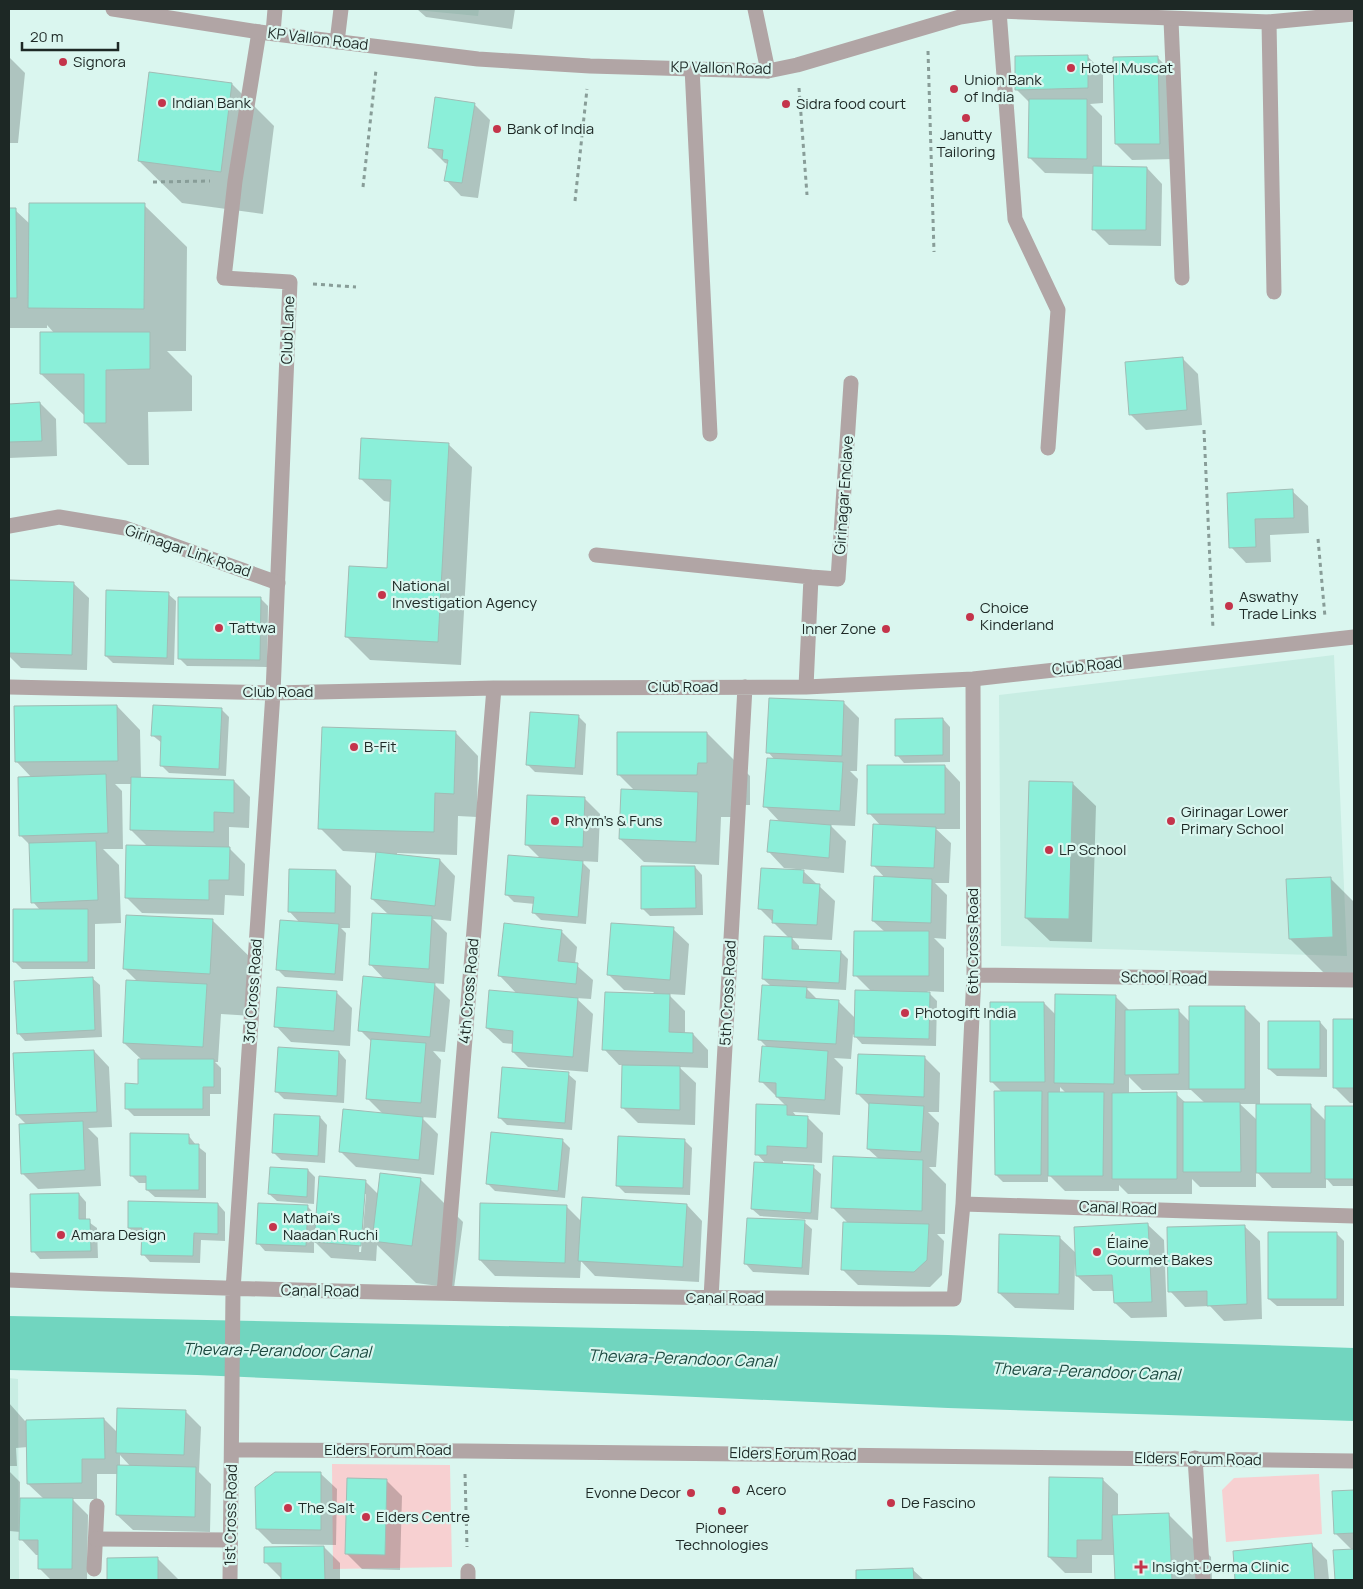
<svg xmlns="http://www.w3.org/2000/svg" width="1363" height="1589" font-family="Manrope,sans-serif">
<rect width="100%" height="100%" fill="#daf6ef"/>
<path fill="#c8ede3" d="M405,9h74l-1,7z
M1334,655l13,301 -346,-10 -2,-251z
M9,1378l9,1 1,201h-10z"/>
<path fill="#f7d0d1" d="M332,1464l118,1 2,102 -119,2z
M1319,1474l3,60 -96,8 -4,-52 12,-12z"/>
<path fill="#71d5bf" d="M9,1316l939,19 406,13v73l-406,-13 -751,-33 -188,-5z"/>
<path fill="#0003" fill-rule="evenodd" d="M417,9h98l-3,20 -86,-12z
M1087,56l16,16v31l-13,1 12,12v51l45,1 15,16 -1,62 -52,-1 -16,-16 1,-55 -49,-1 -15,-15v-55l-13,-13z
M9,57l16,16 -7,70h-9z
M1157,57l16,16 2,86 -43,1 -16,-16z
M232,84l42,42 -11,88 -81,-11 -43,-42z
M474,104l16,16 -12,78 -17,-2 -15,-16 2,-16 -3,-1 -16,-16z
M144,205l43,42 -1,104h-19l25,25v35l-44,1 1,53h-21l-43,-42v-7l-44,-42 14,-40 -8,-9v3h-38v-118h6l15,14z
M1182,358l16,16 4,51 -56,5 -16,-16z
M40,403l16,16 1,37 -48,2v-53z
M448,444l24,23 -11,198 -91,-5 -23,-23 41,-68 3,-67 -7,-1 -24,-23z
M1292,491l16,15 1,27 -39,2 1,27 -25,1 -15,-16 -2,-53z
M9,581l64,2 16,15 -2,72 -66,-2 -12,-12z
M168,594l8,7 -2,64 -61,-2 -7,-7z
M260,598l8,8 -1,61 -80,-1 -7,-7z
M843,702l16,16 -2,53h-7l8,8 -3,47 -25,-1 16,16 -2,32 -43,-4 34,32 -3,39 -40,-2 7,8v4l42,2 7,7 -2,31 -40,-2 12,12 20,1 17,17 17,-26 -17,-17 30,-43 -12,-11 12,-43 -12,-13 8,-39 -12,-13 76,-47 15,16v47h-24l15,14 -2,40h-14l12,12 -1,44 -12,-1 10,10v44l-17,-1 10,10 -1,45 -74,-2 -9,-10 -2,25 -17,-1 9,9 -3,48 -47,-3 4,5h10l16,16 -1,30 -39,-2v4l30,2 8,7 -3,46 -58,-4 -8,-7 14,-45 -9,-10v-49l30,2 -26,-26 7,-33 -8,-8 11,-54 -8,-7 26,-41 -29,-29 36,-40 -12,-1 -15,-16 11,-30 -15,-16 10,-46 -7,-8z
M117,706l23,24 1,48 93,3 16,16 -1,31 -20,-1v21l16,16 -1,32 -19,-1 -1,20 -82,-2 -16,-16 22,-50 -17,-17 1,-46h-17l7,7 1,58h-20l16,16 2,58 -26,1v45h-73l-8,-8 26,-51 -7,-8 -2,-56 -11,-11 12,-57 -16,-17z
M221,709l8,8 -3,59 -57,-3 -8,-8 1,-22 -10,-8z
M578,716l8,8 -3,51 -48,-3 -8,-8z
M943,719l7,8v35l-46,1 -7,-8z
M455,732l23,24 -1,61 -19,-1 -1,39 -60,-2v2l43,5 15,16 -4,45 -18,-2 14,14 -3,51 -11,-1 17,17 -5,52 -12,-1 8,9 -5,58 -15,-1 17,17 -4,41 -78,-8 -16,-16 43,-37 -16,-16 5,-56 -12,-12 25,-50 -15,-16 19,-49 -17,-16 5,-46 -34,-2 -23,-23z
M707,733l43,43v29h-10v12h-19l-2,48 -75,-3 -24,-23 15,-48 -17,-17z
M1072,783l24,23 -4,136 -42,-1 -24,-23z
M584,798l16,16 -2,48 -17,-1 9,9 -4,54 -45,-4 -7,-7 1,-9 -21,-2 -8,-8 35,-35 -15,-15z
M695,867l7,8 1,40 -53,1 -8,-8z
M336,871l15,15 -1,42h-9l5,5 -3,48 -58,-4 -8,-8 23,-46 -11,-12z
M1330,878l24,24v79l-21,1 -43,-43z
M128,916l85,5 43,42 -3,53 -32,-2 -3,48h-3l6,6v26h-11v22h-76l-8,-8 13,-23 3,-25 -18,-17 14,-61 -13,-13z
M673,929l16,15 -4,51 -17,-1 17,17v23h8l15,16v18l-29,-1 17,16 -1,42 -57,-2 -16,-16 1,-42h-4l-15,-16 50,-57 -30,-2 -16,-16z
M561,931l16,16 -2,17 18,16 -2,19 -15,-1 17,16 -5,58 -60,-5 -15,-15v-8l-10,-1 -16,-15 30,-34 -18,-19z
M92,978l8,7 2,52 -77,4 -7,-8z
M336,992l16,16 -2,38 -59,-4 -15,-16z
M1115,996l15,15 48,-1 12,12 54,-15 16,16v83l50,-1 16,16v-14h28v79h-21l-7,-8v10h-54l-16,-17v16h-56l-8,-8v15h-64l-9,-9v6h-54l-17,-17v8h-45l-7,-7 6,-83 -10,-10 52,-79 12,12zM1129,1077l13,13h49l14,13h-19l-10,-9h-47zM1060,1087l6,6h-6zM1240,1104h17v16z
M1334,1020h20v83h-4l-16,-16z
M1320,1022l7,8v47l-50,-1 -8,-7z
M94,1051l15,16 3,60 -24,1 10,10 3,48 -63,3 -16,-16 5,-48 -10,-10z
M339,1052l7,8 -2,43 -60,-4 -8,-8z
M925,1058l15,15 -1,39h-11l11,11 -3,44h-7l17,17 -1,50h-8l7,7 -2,34 -12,12 -72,-2 -16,-16 6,-46 -15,-15 46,-49 -11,-10 2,-43 -12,-12z
M568,1074l8,7 -4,49 -65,-5 -8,-8z
M320,1117l7,8 -2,38 -44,-3 -8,-8z
M188,1135l8,10 10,8v45l-51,-1 -8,-7 1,-7h-9l-8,-8z
M562,1140l8,8 -5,50 -70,-7 -7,-7z
M684,1140l8,8 -2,47 -65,-2 -8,-8z
M308,1170l7,7 -1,27 -37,-3 -8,-7z
M420,1179l43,43 -9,66 -38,-5 -39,-38 -1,16 -45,-3 -17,-17v12l-49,-2 -7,-8 49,-37 10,10 48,-35 13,13zM363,1194h3l-5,58h-2z
M79,1194l7,8v18l11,8 1,30 -58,1 -7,-8z
M218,1204l7,8v29l-24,-1 -1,23 -50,-1 -7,-8v-19h-6l-8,-7z
M687,1205l15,16 -3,61 -104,-6 -14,-15 -1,17 -85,-2 -15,-16 86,-54 16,16z
M804,1222l8,7 -3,46 -56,-3 -7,-8z
M1148,1225l16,15 3,77 -36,1 -16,-15 -1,-12h-21l-16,-15v-13h-2l-1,47 -59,-2 -16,-15 60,-56 18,17z
M1244,1226l16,15 2,78 -38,2 -14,-15 -25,1 -15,-16z
M1336,1233l8,8v65h-67l-8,-7z
M9,1403l16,18 79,-2 14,14 67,-22 16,16 -2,45 12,12 -1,48 -77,-2 -16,-15 1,-41h-21v25h-25l16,16 -1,65h-36l-12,-12v-13h-3l-15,-16v-7l-12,-1v-60l11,11v17h24l-16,-15v-37l-12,1 1,18h-8zM120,1455l11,12h-11z
M321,1474l16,15 -1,56 -64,-1 -15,-15z
M1102,1479l16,15v22l50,-2 43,43 1,23h-96l-1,-25h-23v18h-27l-16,-16z
M386,1480l16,16 -2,74 -38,-1 -15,-15z
M1354,1491v89h-18l-2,-28 18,-2 -17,-17 -2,-41z
M1312,1545l15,15 2,20h-93l-2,-28z
M324,1547l16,16v17h-57l-17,-17z
M157,1558l22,22h-71v-21z
M913,1570l11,10h-67v-9z"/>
<path fill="#8befd9" stroke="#a1bcb5" d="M1088,55v33l-73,2v-34z
M1158,56l2,88h-45l-2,-87z
M149,72l83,11 -11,89 -83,-11z
M435,97l40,6 -13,80 -18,-2 4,-21 -6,-1 1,-9 -15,-2z
M1029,99h58v60l-59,-1z
M1093,166l54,1 -1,63h-54z
M29,203h116l-1,106 -116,-1z
M9,208h7l1,90h-8z
M40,332h110v37l-44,1v53h-22v-49h-44z
M1183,357l4,53 -58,5 -4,-53z
M40,402l2,39 -33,1v-38z
M361,438l88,5 -11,199 -93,-5 4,-71 38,2 4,-88 -32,-1z
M1293,489l1,29 -39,1 1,28 -27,1 -2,-55z
M9,580l65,2 -2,73 -63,-2z
M106,590l63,2 -2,66 -62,-2z
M178,597h83l-1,63 -82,-1z
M769,698l75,3 -2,55 -76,-3z
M117,705l1,56 -103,1 -1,-56z
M153,705l69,3 -3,61 -59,-3 1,-30h-10z
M530,712l49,3 -4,53 -49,-3z
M943,718v37l-48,1v-37z
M322,727l134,4 -2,63 -19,-1 -1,39 -116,-3z
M617,732h90v31h-9l-1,12h-80z
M767,758l76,4 -3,49 -77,-4z
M867,765h78v49h-78z
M106,774l2,59 -89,3 -1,-59z
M131,777l103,3v33l-20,-1v20l-84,-2z
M1029,781l44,1 -4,137 -44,-1z
M621,789l77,3 -2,50 -77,-3z
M527,795l58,2 -2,50 -58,-2z
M770,820l61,5 -2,33 -62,-6z
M873,824l63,3 -2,41 -63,-2z
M96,841l2,59 -67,3 -2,-60z
M126,845l104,2 -1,33h-20v20l-84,-2z
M376,852l64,7 -5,47 -64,-7z
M508,855l75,6 -5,56 -46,-4 2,-16 -29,-2z
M641,866h54l1,42 -55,1z
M761,868l43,2 -1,13 17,1 -3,41 -45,-2 1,-13 -15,-1z
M289,869l47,1 -1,43 -47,-1z
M874,876l58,3 -1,44 -59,-2z
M1331,877l2,60 -44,2 -3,-60z
M13,909h75v53h-75z
M372,913l60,3 -3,53 -60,-4z
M126,915l87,4 -3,55 -87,-5z
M280,920l59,4 -4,50 -59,-4z
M504,923l58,7 -4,31 20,2 -2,21 -78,-8z
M611,923l63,4 -4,53 -63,-5z
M854,931h75v45h-76z
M764,936l28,1v12l49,2 -2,32 -77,-4z
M363,976l72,7 -5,54 -72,-6z
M93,977l2,53 -78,4 -3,-53z
M126,980l81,4 -4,63 -80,-4z
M762,985l45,2 -1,11 33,2 -3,44 -78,-4z
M277,987l60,4 -3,40 -60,-4z
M489,990l89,8 -5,59 -61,-5 1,-21 -27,-3z
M855,990l75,2 -1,47 -75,-2z
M605,992l65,2 -1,38 24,1v20l-91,-3z
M1055,994l61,1 -2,89 -60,-1z
M990,1002h54l1,80h-55z
M1189,1006h56v83h-56z
M1179,1009v65l-54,1v-65z
M1333,1019h21v69h-21z
M1268,1021h52v48h-52z
M371,1039l55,4 -5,60 -55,-4z
M762,1046l66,5 -3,49 -49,-3v-14l-17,-1z
M278,1047l61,4 -2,45 -62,-4z
M94,1050l3,62 -81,3 -3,-62z
M858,1054l67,2 -1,41 -68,-3z
M138,1059h76v28h-11v22h-78v-26l13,1z
M622,1065l58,1v44l-59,-2z
M502,1067l67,5 -4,51 -67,-5z
M994,1091h48l-1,84h-46z
M1048,1092h56l-1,84h-55z
M1177,1092v87h-65v-86z
M1183,1102h57l1,70h-58z
M869,1103l55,3 -3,46 -54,-3z
M756,1104l31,1v10l21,1 -1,32 -40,-2v9h-12z
M1256,1104h55v69h-55z
M1325,1106h29v73h-29z
M343,1109l80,8 -4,43 -80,-8z
M274,1114l46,2 -2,40 -46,-3z
M83,1121l2,49 -64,4 -2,-50z
M491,1132l72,7 -5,52 -72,-7z
M130,1133l59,1v10h10v46h-53v-14h-16z
M618,1136l67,3 -2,49 -67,-2z
M833,1156l90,4 -1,51 -91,-3z
M754,1162l60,3 -3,48 -60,-4z
M270,1167l38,2 -1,28 -39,-3z
M380,1173l41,5 -9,68 -40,-5z
M319,1176l47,4 -5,66 -47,-4z
M79,1193v26h11l1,32 -60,1 -1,-58z
M582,1197l105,7 -4,63 -105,-6z
M128,1201l90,2v31l-24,-1 -1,23 -52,-1 1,-27h-14z
M258,1203l50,2 -2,41 -50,-2z
M480,1203l87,2 -2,58 -86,-3z
M747,1218l58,2 -3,48 -58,-4z
M843,1222l86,2 -2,36 -13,12 -73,-2z
M1148,1223l4,79 -38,1 -2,-28 -36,1 -2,-49z
M1245,1225l2,79 -40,2v-15l-39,1 -1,-65z
M1268,1232h69v67h-69z
M999,1234l61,2 -1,58 -61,-1z
M117,1408l69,2 -2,45 -68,-2z
M104,1418l1,41h-23v24l-55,1 -1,-64z
M117,1465l79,2 -1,50 -79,-2z
M275,1472h46v58l-65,-1 -1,-42z
M1049,1477l54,1 -1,62h-25v18l-29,-1z
M347,1478l40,1 -2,76 -40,-1z
M1354,1490v43l-20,1 -2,-43z
M20,1498h53l-1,71h-34v-29h-19z
M1169,1513l3,67h-57l-3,-65z
M1312,1543l3,37h-80l-2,-29z
M324,1546l1,34h-44v-17h-17v-16z
M1354,1549v31h-19l-2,-30z
M158,1557v23h-51v-22z
M913,1568l1,12h-58v-10z"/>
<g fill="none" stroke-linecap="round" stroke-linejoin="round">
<path stroke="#889d98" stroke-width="3" stroke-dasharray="4 4" stroke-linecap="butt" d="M928,51l6,201
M799,88l8,107
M153,182l57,-1
M363,187l13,-117
M575,201l12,-112
M313,284l43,3
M1204,430l9,199
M1318,539l7,78
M465,1474l2,73"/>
<path stroke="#b1a5a5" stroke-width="15" d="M259,32l-24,149 -11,97 66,4 -17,411
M337,42l4,-33
M94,1569l3,-63"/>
<path stroke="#b1a5a5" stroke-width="15" d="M755,9l13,62
M999,11l16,208 43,91 -10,138
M1171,20l11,258
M1269,22l5,270
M273,33l2,-24
M692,68l18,366
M9,526l50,-9 66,11 153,55
M596,555l215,22
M9,687l264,6 221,-5 312,-1 167,-8 381,-42
M806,687l5,-110 27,2 13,-196
M974,975l380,5
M963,1204l11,-229 -1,-296
M9,1280c315,14 630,18 945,19l9,-95 391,12
M444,1293l50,-605
M711,1298l34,-611
M232,1450l233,1 889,10
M1195,1458l8,122
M96,1539l134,1
M230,1580l3,-290 40,-597
M468,1580v-9"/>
<path stroke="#b1a5a5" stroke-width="15" d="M113,9l146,23 219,27 112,7 178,5 29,-6 163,-48 39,-6 270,11 85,-8"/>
</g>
<g fill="#c4344b" stroke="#daf6ef" stroke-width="2">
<circle cx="63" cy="62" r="5"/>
<circle cx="1071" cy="68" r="5"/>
<circle cx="954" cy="89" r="5"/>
<circle cx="162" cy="103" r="5"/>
<circle cx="786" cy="104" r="5"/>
<circle cx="966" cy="118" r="5"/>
<circle cx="497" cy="129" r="5"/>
<circle cx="382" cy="595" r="5"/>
<circle cx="1229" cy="606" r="5"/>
<circle cx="970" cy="617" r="5"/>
<circle cx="219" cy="628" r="5"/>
<circle cx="886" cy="629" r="5"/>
<circle cx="354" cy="747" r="5"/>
<circle cx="555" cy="821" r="5"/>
<circle cx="1171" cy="821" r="5"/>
<circle cx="1049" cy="850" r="5"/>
<circle cx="905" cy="1013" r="5"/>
<circle cx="273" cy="1227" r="5"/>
<circle cx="61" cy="1235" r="5"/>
<circle cx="1097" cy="1252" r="5"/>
<circle cx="736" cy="1490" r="5"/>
<circle cx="691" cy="1493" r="5"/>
<circle cx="891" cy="1503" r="5"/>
<circle cx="288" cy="1508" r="5"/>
<circle cx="722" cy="1511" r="5"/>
<circle cx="366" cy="1517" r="5"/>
<path d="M1138.5 1559.5h5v5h5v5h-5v5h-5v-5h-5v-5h5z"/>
</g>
<g text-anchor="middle" stroke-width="4.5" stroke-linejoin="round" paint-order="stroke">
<g font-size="15" fill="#1d2825" stroke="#daf6ef">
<text transform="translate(318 39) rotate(7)" y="5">KP Vallon Road</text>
<text transform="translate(721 68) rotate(1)" y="5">KP Vallon Road</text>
<text transform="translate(288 330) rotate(-88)" y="5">Club Lane</text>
<text transform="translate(844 495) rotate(-86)" y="5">Girinagar Enclave</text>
<text transform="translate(188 551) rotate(19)" y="5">Girinagar Link Road</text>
<text transform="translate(1087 666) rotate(-6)" y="5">Club Road</text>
<text x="683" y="692">Club Road</text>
<text x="278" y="697">Club Road</text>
<text transform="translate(973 941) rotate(-90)" y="5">6th Cross Road</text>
<text transform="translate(1164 978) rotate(1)" y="5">School Road</text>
<text transform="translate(253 991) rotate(-86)" y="5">3rd Cross Road</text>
<text transform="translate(469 991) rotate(-85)" y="5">4th Cross Road</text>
<text transform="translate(728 993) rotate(-87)" y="5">5th Cross Road</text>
<text transform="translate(1118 1208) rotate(2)" y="5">Canal Road</text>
<text transform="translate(320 1291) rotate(1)" y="5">Canal Road</text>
<text x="725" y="1303">Canal Road</text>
<text x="388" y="1455">Elders Forum Road</text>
<text transform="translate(793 1454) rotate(1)" y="5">Elders Forum Road</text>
<text transform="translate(1198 1459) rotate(1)" y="5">Elders Forum Road</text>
<text transform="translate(231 1515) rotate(-89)" y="5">1st Cross Road</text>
</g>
<g font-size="15" fill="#1d2825" stroke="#daf6ef" text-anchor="start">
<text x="73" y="67">Signora</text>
<text x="1081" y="73">Hotel Muscat</text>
<text x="964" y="85">Union Bank<tspan x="964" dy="17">of India</tspan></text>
<text x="172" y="108">Indian Bank</text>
<text x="796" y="109">Sidra food court</text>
<text x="507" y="134">Bank of India</text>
<text x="966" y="140" text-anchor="middle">Janutty<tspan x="966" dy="17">Tailoring</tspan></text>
<text x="392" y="591">National<tspan x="392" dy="17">Investigation Agency</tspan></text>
<text x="1239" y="602">Aswathy<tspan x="1239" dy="17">Trade Links</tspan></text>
<text x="980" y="613">Choice<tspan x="980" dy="17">Kinderland</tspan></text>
<text x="229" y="633">Tattwa</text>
<text x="876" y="634" text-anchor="end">Inner Zone</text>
<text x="364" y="752">B-Fit</text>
<text x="1181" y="817">Girinagar Lower<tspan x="1181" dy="17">Primary School</tspan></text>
<text x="565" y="826">Rhym's &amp; Funs</text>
<text x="1059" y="855">LP School</text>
<text x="915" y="1018">Photogift India</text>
<text x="283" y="1223">Mathai's<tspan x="283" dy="17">Naadan Ruchi</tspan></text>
<text x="71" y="1240">Amara Design</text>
<text x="1107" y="1248">Élaine<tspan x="1107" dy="17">Gourmet Bakes</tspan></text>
<text x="746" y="1495">Acero</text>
<text x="681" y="1498" text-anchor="end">Evonne Decor</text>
<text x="901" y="1508">De Fascino</text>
<text x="298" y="1513">The Salt</text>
<text x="376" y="1522">Elders Centre</text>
<text x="722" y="1533" text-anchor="middle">Pioneer<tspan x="722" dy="17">Technologies</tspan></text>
<text x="1152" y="1572">Insight Derma Clinic</text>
</g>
<g font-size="16" font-style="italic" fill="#1c4940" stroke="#daf6ef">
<text transform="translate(277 1350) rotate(1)" y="6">Thevara-Perandoor Canal</text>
<text transform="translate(682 1358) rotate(2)" y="6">Thevara-Perandoor Canal</text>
<text transform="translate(1086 1371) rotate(2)" y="6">Thevara-Perandoor Canal</text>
</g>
</g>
<rect width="1363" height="1589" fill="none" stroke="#1d2825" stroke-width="20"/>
<path d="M22 42v8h96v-8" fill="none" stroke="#1d2825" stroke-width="2.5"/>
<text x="30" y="42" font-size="15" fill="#1d2825" stroke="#daf6ef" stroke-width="4" paint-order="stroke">20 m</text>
</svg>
